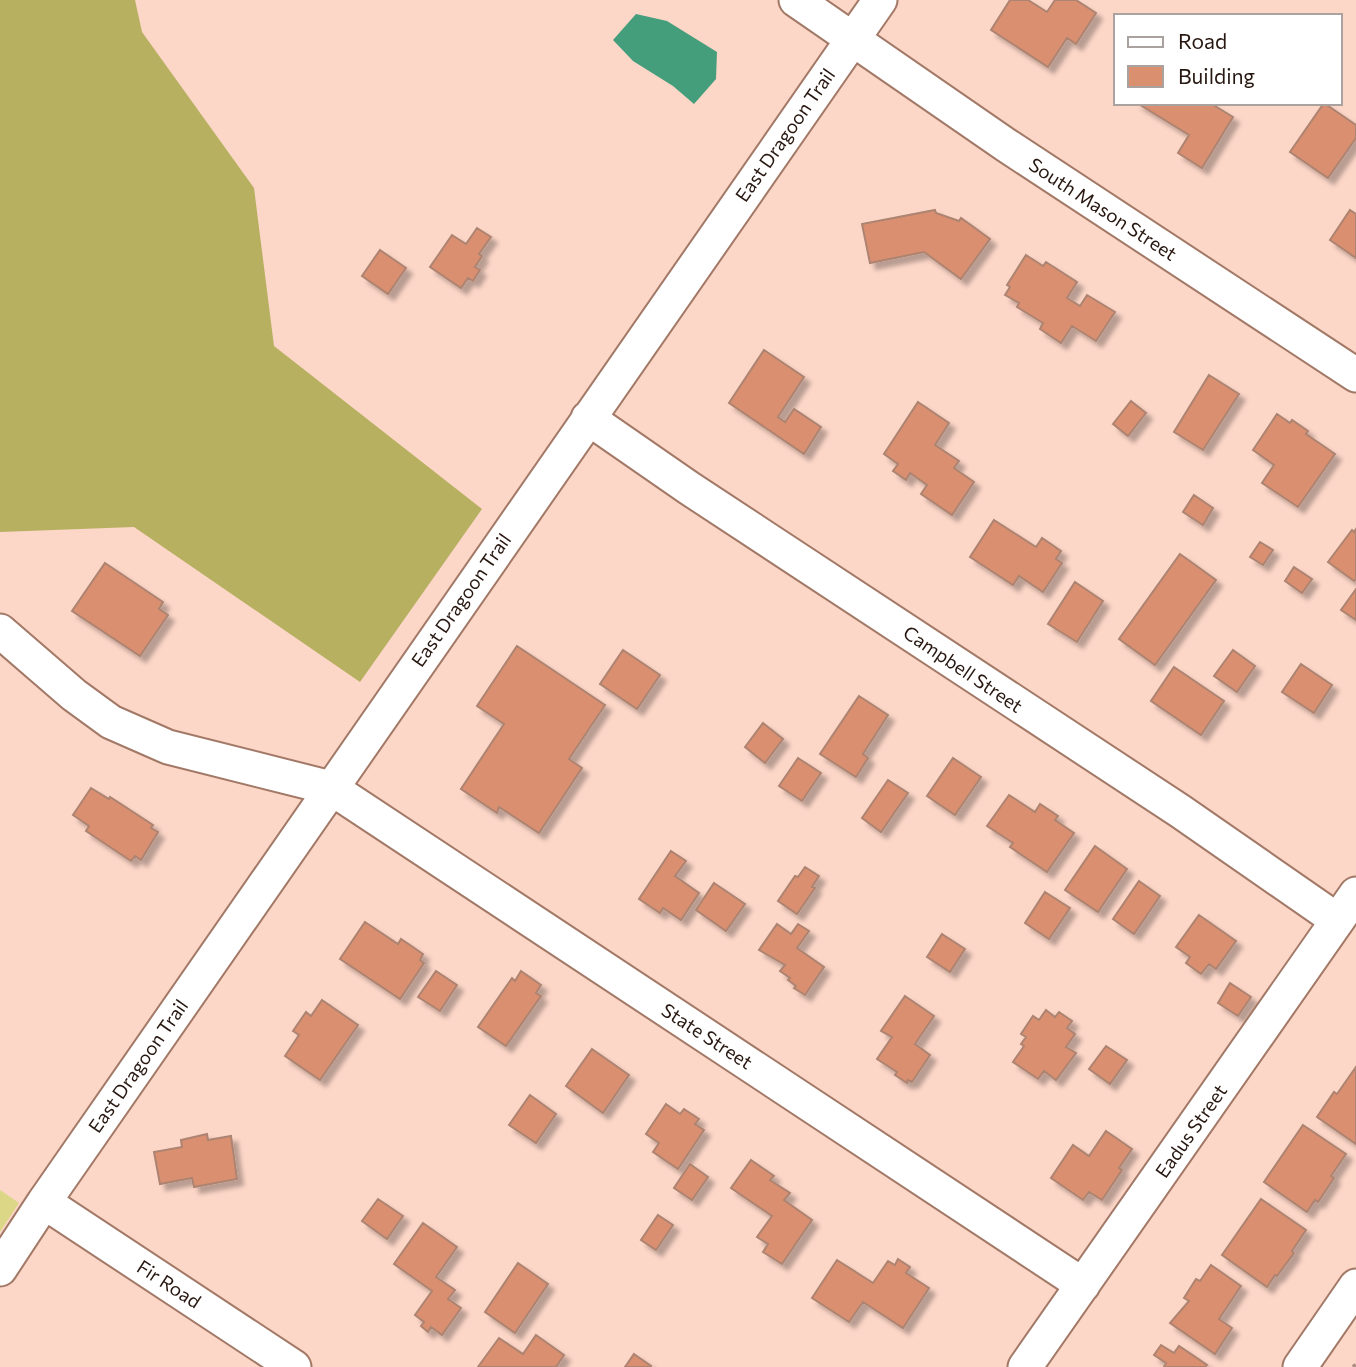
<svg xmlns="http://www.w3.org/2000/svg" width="1356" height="1367" font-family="Commissioner,sans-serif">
<defs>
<filter id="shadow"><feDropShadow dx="6" dy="6" stdDeviation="2" flood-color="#0004"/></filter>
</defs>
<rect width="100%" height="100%" fill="#fcd6c7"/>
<path fill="#dcd687" d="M0,1190l19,13 -19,29z"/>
<path fill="#b7b061" d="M0,0h135l7,32 112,156 20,158 208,163 -122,173 -226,-155 -134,5z"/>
<path fill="#459e7b" d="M636,14l31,7 50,31 -1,27 -22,25 -21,-18 -40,-25 -20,-21z"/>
<path fill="#da906f" stroke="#ad8371" stroke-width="2" filter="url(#shadow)" d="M1010,0h18l19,12 8,-12h21l20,13 -20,31 -9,-6 -19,29 -57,-37z
M1137,103h73l23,14 -31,51 -24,-15 11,-18z
M1324,103l32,22v13l-28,40 -38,-26z
M935,210l1,3 23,8 2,-3 29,21 -29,40 -37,-27 -54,11 -8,-39z
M1350,210l6,4v44l-26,-18z
M477,228l14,9 -12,17 3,2 -7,11 5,3 -7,11 -5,-3 -7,10 -31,-21 22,-32 14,9z
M380,250l26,18 -18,26 -26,-18z
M1026,255l17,11 3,-4 31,20 -10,16 13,8 7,-11 28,17 -19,29 -24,-15 -11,17 -21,-14 3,-6 -26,-16 2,-4 -14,-8 5,-8 -3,-2z
M764,350l40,27 -26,40 7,5 9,-13 27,18 -17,27 -75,-51z
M1209,375l30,19 -36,56 -29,-18z
M1131,401l15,12 -18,23 -15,-12z
M918,402l31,21 -14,22 24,16 -5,7 20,14 -22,33 -31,-21 6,-9 -17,-12 -4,7 -13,-9 5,-7 -14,-10z
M1277,414l13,9 2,-3 16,11 -2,3 29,20 -37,53 -36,-24 12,-18 -21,-15z
M1194,495l19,13 -10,17 -20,-13z
M994,520l42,27 6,-9 19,13 -5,8 6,4 -19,29 -24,-16 -6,9 -43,-28z
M1356,529v50l-2,2 -26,-19 24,-32 2,2z
M1260,542l13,8 -10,15 -13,-8z
M1180,554l36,26 -61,85 -36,-26z
M105,563l58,39 -4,7 9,6 -28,41 -68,-45z
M1294,567l18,12 -10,14 -17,-12z
M1075,582l28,19 -26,41 -29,-18z
M1356,589v31l-15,-10z
M517,646l88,59 -36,54 13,9 -43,65 -40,-26 -2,6 -36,-24 43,-65 -27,-18z
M623,650l37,25 -23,34 -37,-25z
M1233,650l22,16 -18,26 -23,-16z
M1301,664l31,21 -18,28 -32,-21z
M1174,667l50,34 -23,34 -50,-34z
M859,696l29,19 -25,39 5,4 -12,19 -36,-23z
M763,723l20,16 -18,24 -20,-16z
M798,758l23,15 -19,28 -23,-15z
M953,758l28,19 -26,38 -28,-19z
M888,780l20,13 -27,39 -19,-14z
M91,788l18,11 1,-2 43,28 -2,3 7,4 -17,28 -6,-4 -4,5 -45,-30 3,-5 -16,-11z
M1009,795l26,17 5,-8 18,12 -3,4 19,13 -27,39 -37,-25 3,-4 -26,-17z
M1095,846l32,23 -29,43 -33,-22z
M671,851l15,10 -11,15 24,17 -18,27 -18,-12 -3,5 -21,-14z
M805,867l14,9 -7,11 3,1 -18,26 -19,-13 17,-25 3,1z
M1139,881l21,15 -26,38 -21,-15z
M714,883l31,21 -19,27 -30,-21z
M1045,892l25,16 -21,31 -24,-16z
M1199,915l37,26 -20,28 -7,-5 -8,10 -15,-11 4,-6 -14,-10z
M365,922l33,22 3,-5 22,15 -3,6 4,3 -24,36 -60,-40z
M777,924l14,10 7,-10 11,7 -12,17 27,19 -19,28 -11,-7 2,-2 -8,-6 2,-2 -10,-7 5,-6 -26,-15z
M942,934l23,15 -15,23 -23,-15z
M436,971l21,14 -17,26 -22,-14z
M521,971l20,14 -5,8 5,3 -35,50 -28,-19 34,-49 3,3z
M1230,983l21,14 -13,19 -20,-13z
M905,996l29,20 -19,28 15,11 -18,27 -4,-2 -1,3 -12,-8 2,-3 -20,-13 15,-22 -11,-6z
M322,1000l36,25 -38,55 -35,-24 14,-21 -6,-4 13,-19 5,4z
M1046,1010l9,7 4,-5 13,9 -5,7 8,6 -9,13 10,6 -20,27 -12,-9 -6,8 -25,-17 11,-16 -3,-2 5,-7 -5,-3 12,-18 6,4z
M1106,1046l21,14 -17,24 -21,-15z
M592,1049l37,26 -26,38 -37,-27z
M1356,1067v77l-39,-27 17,-25 3,2z
M530,1095l26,19 -20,29 -27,-18z
M666,1104l14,10 4,-5 15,10 -4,5 9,6 -26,39 -25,-17 6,-9 -13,-9z
M1303,1125l43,29 -15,22 3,2 -16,24 -3,-2 -8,12 -43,-30z
M1106,1131l26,18 -13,19 3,2 -20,30 -13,-8 -6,8 -32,-22 22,-33 16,11z
M207,1134l1,6 23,-4 6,43 -43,8 -2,-9 -32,6 -6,-32 28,-5 -1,-7z
M751,1160l23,16 -4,4 20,13 -6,7 28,20 -30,44 -19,-12 5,-8 -11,-7 15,-21 -41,-28z
M690,1164l18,13 -16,23 -18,-12z
M378,1199l25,17 -16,23 -25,-18z
M1261,1199l45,31 -14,21 2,2 -17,23 -2,-1 -8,12 -45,-32z
M658,1215l15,10 -17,25 -15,-10z
M423,1223l34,24 -21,30 19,13 -7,9 13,9 -19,27 -11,-8 -3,5 -7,-6 3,-4 -9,-7 17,-24 -38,-27z
M898,1259l12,8 -4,6 23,15 -26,40 -40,-26 -14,20 -37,-24 25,-38 36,23 15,-22 7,4z
M518,1263l30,21 -33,49 -30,-21z
M1211,1265l30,21 -22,33 13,9 -17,26 -45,-31 19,-22 -5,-3 12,-19 4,2z
M536,1335l28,20 -8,12h-78l21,-29 24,16z
M1161,1345l13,8 5,-7 28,19 -2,2h-41l2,-4 -12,-8z
M634,1354l17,12 -1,1h-25z"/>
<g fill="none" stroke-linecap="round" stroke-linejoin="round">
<g stroke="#a27866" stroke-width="37">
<path id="minor" d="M796,0l210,145 350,230
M588,418l101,70 491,323 157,109
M0,631l74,64 37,27 57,25 163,41 752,497
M44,1202l250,165
M0,1269l44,-67 836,-1202
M1025,1367l331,-473
M1300,1367l56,-81"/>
</g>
<path stroke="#ac8e82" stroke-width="4.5" stroke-dasharray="7 3.5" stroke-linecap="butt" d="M1353,1367l3,-2"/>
<use href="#minor" stroke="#fff" stroke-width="33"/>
</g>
<g text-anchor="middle" stroke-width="5" stroke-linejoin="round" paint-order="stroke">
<g font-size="19" fill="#271710" stroke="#fff">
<text transform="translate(785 135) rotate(-55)" y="7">East Dragoon Trail</text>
<text transform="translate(1103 209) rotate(33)" y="7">South Mason Street</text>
<text transform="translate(461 600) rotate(-55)" y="7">East Dragoon Trail</text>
<text transform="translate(963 669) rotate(34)" y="7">Campbell Street</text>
<text transform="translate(707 1036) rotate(33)" y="7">State Street</text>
<text transform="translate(138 1066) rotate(-55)" y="7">East Dragoon Trail</text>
<text transform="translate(1191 1131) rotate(-55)" y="7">Eadus Street</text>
<text transform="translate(169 1284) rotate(33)" y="7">Fir Road</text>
</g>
</g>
<rect x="1114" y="14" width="228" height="91" fill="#ffffff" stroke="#a9a29f" stroke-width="2"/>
<rect x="1128" y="37" width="35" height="10" fill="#ffffff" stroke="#a9a29f" stroke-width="2"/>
<text x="1178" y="49" font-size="21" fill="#271710">Road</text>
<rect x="1128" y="66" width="35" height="21" fill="#da906f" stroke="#a9a29f" stroke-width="2"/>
<text x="1178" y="84" font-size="21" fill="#271710">Building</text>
</svg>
